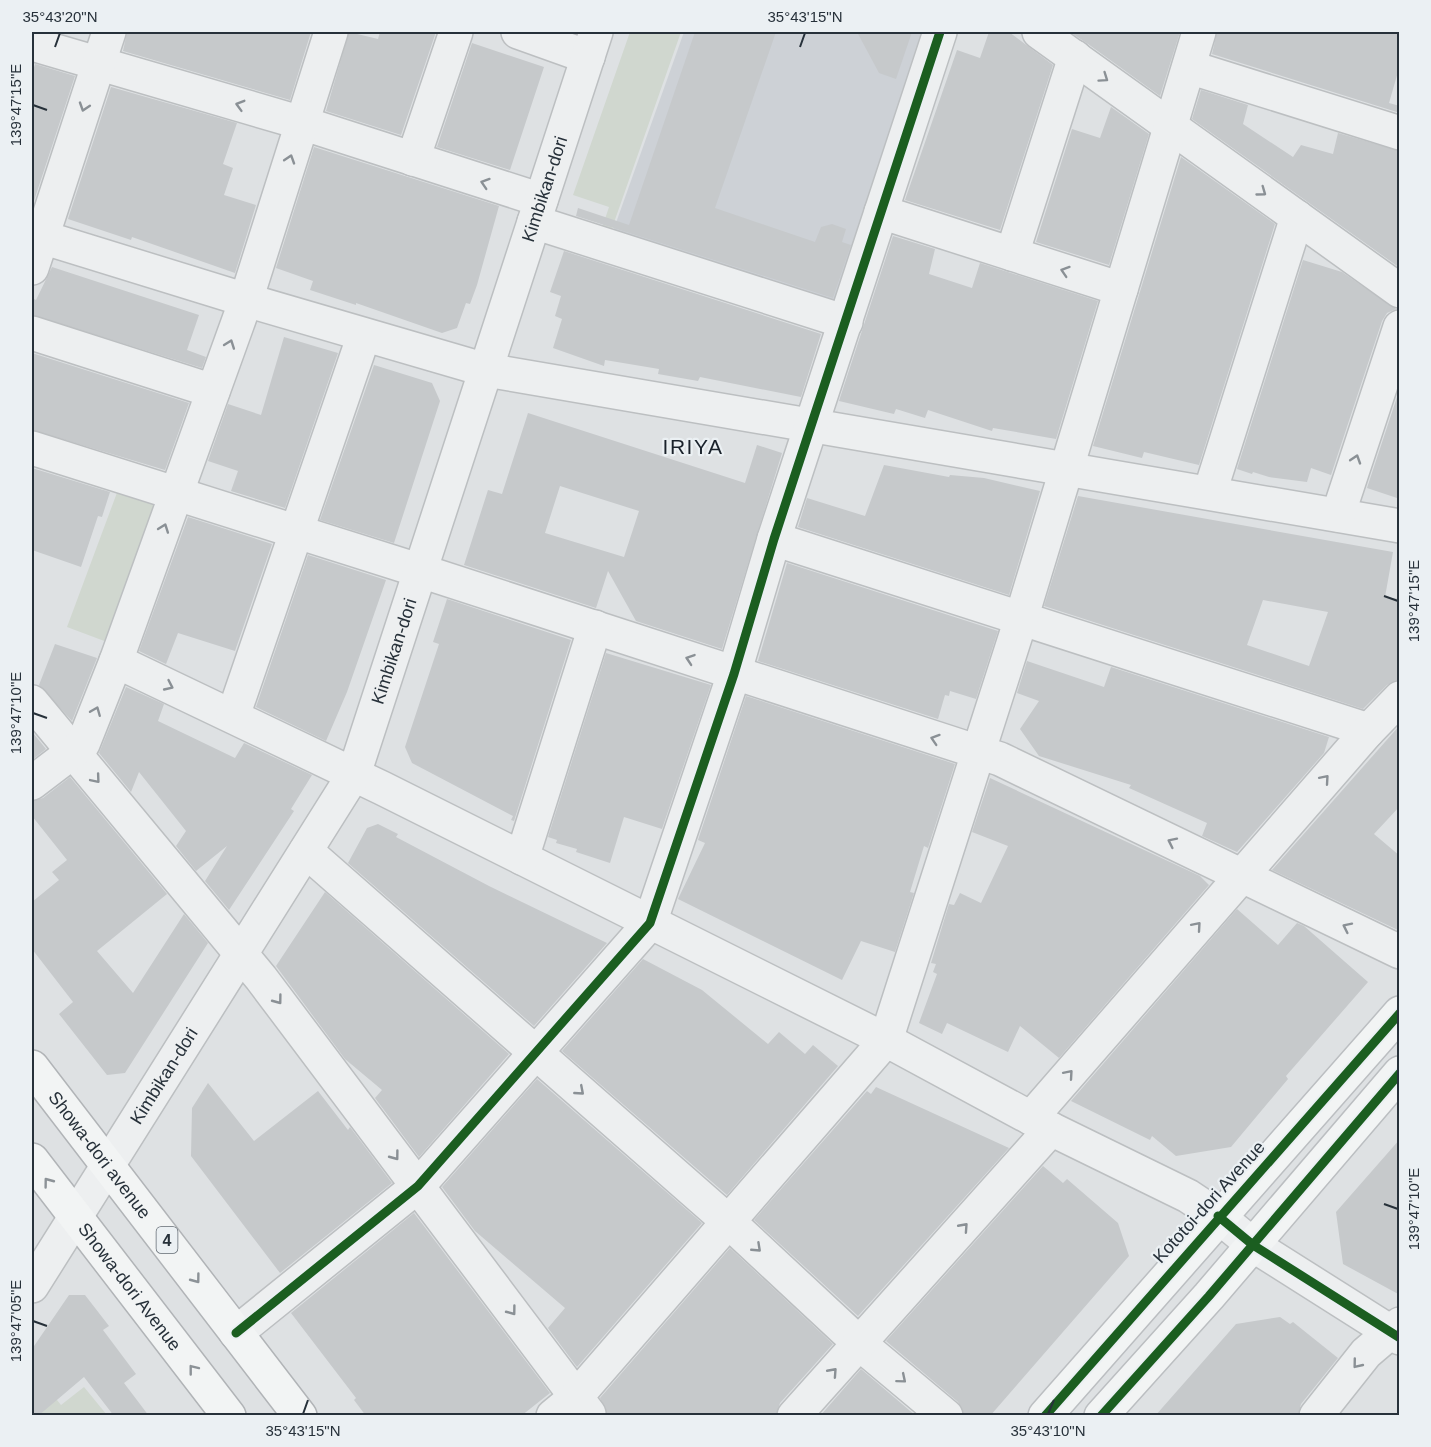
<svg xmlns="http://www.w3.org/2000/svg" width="1431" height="1447" font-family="Arial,sans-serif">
<rect width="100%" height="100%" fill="#dee1e3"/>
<path fill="#cdd1d6" d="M684,32h244l-87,271 -17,3 -212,-72z"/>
<path fill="#d0d7cf" d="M630,32h51l-70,199 -9,-3 7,-21 -36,-12z
M118,490l40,15 -51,137 -40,-15z
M84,1387l23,28h-65l-9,-12 16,-13 12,15z"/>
<path fill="#c6c9cb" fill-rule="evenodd" d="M127,32h184l-21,68 -167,-49z
M349,32l29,7 2,-7h56l-35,103 -75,-24z
M695,32h81l-61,176 100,34 6,-15 11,-3 14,5 -4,13 9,3 -18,53 -257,-82 2,-8 51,17z
M857,32h55l-16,47 -17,-6z
M989,32h20l44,33 -53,165 -95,-30 52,-150 23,8z
M1070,32h110l-20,64 -72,-52z
M1217,32h183v33l-11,38 11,3v7l-188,-59z
M472,43l72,24 -34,103 -73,-23z
M35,64l40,12 -43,131v-133z
M111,87l126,36 -14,41 10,4 -9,27 32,10 -21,68 -103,-36 -1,3 -63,-21z
M1201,90l47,15 -5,19 50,33 8,-12 32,9 5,-21 62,18v117l-208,-149z
M1111,107l38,27 -40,131 -73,-23 36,-113 28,9z
M314,147l185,59 -22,79 -7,19 -4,-1 -9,25 -15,5 -86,-30v2l-46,-15 3,-9 -37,-13z
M1181,157l94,67 -76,241 -55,-13 -2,6 -49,-12z
M893,236l42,13 -6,25 43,14 8,-25 118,38 -42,138 -63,-11 -1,3 -64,-21 -3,8 -29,-9 -2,5 -55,-13z
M564,251l257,83 -20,63 -101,-20 -2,4 -40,-7 1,-5 -54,-9 -1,6 -51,-18 9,-29 -7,-3 6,-20 -11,-4z
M1303,260l39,12 54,37 -9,4 -5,8 -51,154 -20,-7 -4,14 -38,-5 -16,-5 -1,2 -15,-5z
M52,267l147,48 -12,35 19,7 -4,11 -170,-53v-17l4,2z
M284,337l54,16 -53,155 -54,-17 7,-20 -30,-10 20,-57 33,11z
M32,353l157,50 -24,67 -133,-40z
M374,365l58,18 8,18 -46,142 -74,-23z
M1400,388v111l-33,-11z
M528,413l217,70 12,-38 25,8 -60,196 -86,-28 -28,-50 -12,37 -132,-43 24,-75 14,4zM560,486l79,25 -15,46 -79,-24z
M884,465l65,12 1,-2 34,3 56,13 -31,104 -211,-68 9,-29 58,18z
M32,468l78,24 -8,25 -4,-1 -17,51 -49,-17z
M1078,496l315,56 -8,45 15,2v81l-13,5 -24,24 -319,-103zM1263,600l65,12 -19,54 -62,-21z
M188,517l84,27 -37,107 -57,-18 -12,31 -27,-13z
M308,555l78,25 -39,112 -21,49 -70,-34z
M787,563l211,68 -22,68 -26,-8 -1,5 -4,-1 -7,24 -180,-58z
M447,599l124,41 -57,181 -3,-1 2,-4 -101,-53 -7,-16 34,-103 -6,-2z
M55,644l42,14 -25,63 -33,-36z
M606,653l105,32 -49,144 -38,-12 -14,46 -34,-11 1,-3 -21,-6 1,-3 -9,-3z
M1027,661l77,26 7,-20 218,70 -5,16 -87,99 -35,-16 5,-13 -78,-35 2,-3 -92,-29 -19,-27 19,-28 -22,-8z
M126,687l38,17 -6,17 77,37 9,-15 68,32 -21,34 3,2 -65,99 -24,-29 22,-35 -31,25 -20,-25 10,-15 -47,-59 -8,20 -32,-39z
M746,696l209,68 -27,84 -4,-2 -14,46 4,1 -19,59 -34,-11 -19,39 -164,-81 27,-56 -7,-3z
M1400,725v81l-26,28 26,22v75l-128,-61z
M33,733l13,16 -14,11v-25z
M70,777l97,117 -70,57 36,42 51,-79 24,29 -83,130 -18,2 -48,-61 14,-12 -41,-53v-47l27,-22 -7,-8 15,-12 -35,-44v-15l11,-3z
M990,778l210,98 9,9 -150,173 -39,-32 -12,26 -61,-29 -5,11 -23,-11 18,-49 -4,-2 3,-8 -5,-1 18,-59 5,1 6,-12 21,10 27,-57 -36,-14z
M378,824l20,10 -2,3 93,49 118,57 -73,83 -186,-163 19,-35z
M325,892l184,162 -90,103 -44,-59 7,-8 -37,-31 -69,-93z
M1237,909l41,36 19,-22 7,3 64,56 -82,94 2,3 -57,68 -55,9 -24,-20 -2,4 -79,-39z
M643,959l59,31 66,54 11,-12 26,22 8,-9 25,21 -111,129 -165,-144z
M537,1079l165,144 -125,144 -29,-39 17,-20 -90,-77 -33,-44z
M208,1083l46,58 64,-50 30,39 2,-3 42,56 -112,90 -89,-117 1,-48z
M876,1087l133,61 -151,168 -104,-96 113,-129 4,3z
M1400,1139v156l-57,-31 -7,-52z
M1043,1166l20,17 4,-4 51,44 11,33 -139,160h-26l-6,-14 -72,-61z
M414,1213l136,180 -29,23h-155l-12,-16 2,-2 -65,-85z
M730,1248l103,96 -53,59 -4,13h-169l-7,-18z
M69,1295h16l24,31 -6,4 33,44 -12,9 25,33h-35l-30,-39 -46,39h-6v-67z
M1280,1317l10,7 3,-2 45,36 -37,46 -3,12h-143l81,-92z
M861,1369l55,47h-96z"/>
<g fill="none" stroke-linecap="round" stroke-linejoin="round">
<g stroke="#bcbfc1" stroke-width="36">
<g id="minor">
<path d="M518,32l70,25"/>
<path d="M1039,32l361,259"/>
<path d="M32,44l270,79 239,77"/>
<path d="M1189,67l211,66"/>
<path d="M413,159l43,-127"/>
<path d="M881,212l240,77"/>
<path d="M534,222l312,100"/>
<path d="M32,234l214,66 240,70 914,156"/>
<path d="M1012,254l63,-197"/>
<path d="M32,268l77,-236"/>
<path d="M32,333l181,58"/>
<path d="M32,448l389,123 579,188 400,193"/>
<path d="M1210,492l87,-275"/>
<path d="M1338,515l62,-188"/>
<path d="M774,539l588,189 5,4"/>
<path d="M116,661l266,127 504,252 165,89 137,67 30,20 35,29 147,93"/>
<path d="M32,702l229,276 328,436"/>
<path d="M233,716l131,-381"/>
<path d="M32,783l51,-39 33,-83 130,-361 85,-268"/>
<path d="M306,851l424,372 130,121 86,72"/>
<path d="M522,858l73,-231"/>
<path d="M1031,1118l336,-386 33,-34"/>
<path id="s1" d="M32,1286l322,-512 242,-742"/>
<path d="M236,1333l182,-147 232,-263 84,-249 40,-135 166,-507"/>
<path d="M553,1416l23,-19 310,-357 135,-421 178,-587"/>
<path d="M794,1416l257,-287"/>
<path d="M1316,1416l50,-63 34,-29"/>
</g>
</g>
<g stroke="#bbbec1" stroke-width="36">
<path id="major" d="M1045,1416l355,-403
M1101,1416l108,-120 191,-223"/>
</g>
<g stroke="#b1b4b7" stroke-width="36">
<g id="highway">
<path id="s2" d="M32,1067l268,349"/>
<path id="s3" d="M32,1160l197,256"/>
</g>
</g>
<use href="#minor" stroke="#edeff0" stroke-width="33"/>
<use href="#major" stroke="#f2f4f4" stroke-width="33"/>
<use href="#highway" stroke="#f2f4f4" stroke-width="33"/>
<g stroke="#ebf0f3" stroke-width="13">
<path id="cycleway" d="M1218,1216l35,29 147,93
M236,1333l182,-147 232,-263 84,-249 40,-135 166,-507
M1045,1416l355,-403
M1101,1416l108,-120 191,-223"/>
</g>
<use href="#cycleway" stroke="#1b5e20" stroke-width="9"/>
</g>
<defs><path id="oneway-chevron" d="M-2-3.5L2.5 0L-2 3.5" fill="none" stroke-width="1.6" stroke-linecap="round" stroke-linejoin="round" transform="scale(1.5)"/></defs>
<g stroke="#8a9095">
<use href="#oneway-chevron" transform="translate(1104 78) rotate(35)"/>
<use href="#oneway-chevron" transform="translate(240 105) rotate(-164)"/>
<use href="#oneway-chevron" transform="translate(84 107) rotate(108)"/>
<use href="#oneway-chevron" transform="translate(290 159) rotate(-72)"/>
<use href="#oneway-chevron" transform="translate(485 183) rotate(-162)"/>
<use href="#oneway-chevron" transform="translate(1262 192) rotate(36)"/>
<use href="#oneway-chevron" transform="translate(1065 271) rotate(-162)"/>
<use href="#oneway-chevron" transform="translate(230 344) rotate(-70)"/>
<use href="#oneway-chevron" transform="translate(1356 459) rotate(-72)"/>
<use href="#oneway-chevron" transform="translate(164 528) rotate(-70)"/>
<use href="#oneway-chevron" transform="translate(690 659) rotate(-161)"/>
<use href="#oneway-chevron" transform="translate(169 686) rotate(25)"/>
<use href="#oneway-chevron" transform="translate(96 711) rotate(-68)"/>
<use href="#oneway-chevron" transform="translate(935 739) rotate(-162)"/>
<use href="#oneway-chevron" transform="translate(96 779) rotate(50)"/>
<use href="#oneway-chevron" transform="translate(1325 779) rotate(-49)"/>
<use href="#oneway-chevron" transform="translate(1172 842) rotate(-154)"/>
<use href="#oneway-chevron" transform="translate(1197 926) rotate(-49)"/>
<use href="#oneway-chevron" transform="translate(1347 927) rotate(-154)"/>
<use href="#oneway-chevron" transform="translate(278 1000) rotate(53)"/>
<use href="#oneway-chevron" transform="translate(1069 1074) rotate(-49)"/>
<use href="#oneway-chevron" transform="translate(580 1091) rotate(41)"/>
<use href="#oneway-chevron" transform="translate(395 1156) rotate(53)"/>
<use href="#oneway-chevron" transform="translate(964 1227) rotate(-48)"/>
<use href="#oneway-chevron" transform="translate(757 1248) rotate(43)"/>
<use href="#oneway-chevron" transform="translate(512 1311) rotate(53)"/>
<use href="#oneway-chevron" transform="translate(1357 1364) rotate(129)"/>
<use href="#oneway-chevron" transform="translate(833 1372) rotate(-48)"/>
<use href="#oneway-chevron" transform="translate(902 1379) rotate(40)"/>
</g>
<g stroke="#8c9297">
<use href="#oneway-chevron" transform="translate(48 1182) rotate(-127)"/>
<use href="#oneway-chevron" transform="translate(196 1279) rotate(53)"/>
<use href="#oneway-chevron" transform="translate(193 1369) rotate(-128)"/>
</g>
<path fill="none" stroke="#27313a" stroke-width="2" d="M55,47l5,-14M800,47l5,-14M33,105l14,5M1384,596l14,5M33,713l14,5M1384,1204l14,5M33,1321l14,5M303,1414l5,-14M1048,1414l6,-14"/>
<g text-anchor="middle" stroke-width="4.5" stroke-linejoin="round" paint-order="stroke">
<rect fill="#ebf0f3" stroke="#626a72" stroke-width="1.5" x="156.5" y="1227" width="21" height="26" rx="4.5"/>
<g font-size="16" font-weight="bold" fill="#27313a">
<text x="167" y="1246">4</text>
</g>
<g font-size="18" fill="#27313a" stroke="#ebf0f3">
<text dy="6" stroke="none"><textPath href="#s1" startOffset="1220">Kimbikan-dori</textPath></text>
<text dy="6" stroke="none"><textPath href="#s1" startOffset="734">Kimbikan-dori</textPath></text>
<text dy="6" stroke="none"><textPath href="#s1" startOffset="248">Kimbikan-dori</textPath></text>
<text dy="6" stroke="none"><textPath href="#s2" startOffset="111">Showa-dori avenue</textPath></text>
<text transform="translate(1209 1202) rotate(-48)" y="6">Kototoi-dori Avenue</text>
<text dy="6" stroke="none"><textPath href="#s3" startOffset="160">Showa-dori Avenue</textPath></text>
</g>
<g font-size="21" letter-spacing="1.5" fill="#1a222b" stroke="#ebf0f3">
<text x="693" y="454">IRIYA</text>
</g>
</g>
<rect width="1431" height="1447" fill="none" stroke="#ebf0f3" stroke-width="66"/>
<rect x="33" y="33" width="1365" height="1381" fill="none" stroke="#27313a" stroke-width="2"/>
<g font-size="15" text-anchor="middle" fill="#27313a">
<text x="60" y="22">35°43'20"N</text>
<text x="805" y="22">35°43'15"N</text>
<text transform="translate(16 105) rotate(-90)" y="5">139°47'15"E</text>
<text transform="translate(1414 601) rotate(-90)" y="5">139°47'15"E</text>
<text transform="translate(16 713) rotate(-90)" y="5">139°47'10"E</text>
<text transform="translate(1414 1209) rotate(-90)" y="5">139°47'10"E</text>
<text transform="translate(16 1321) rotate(-90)" y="5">139°47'05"E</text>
<text x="303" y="1436">35°43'15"N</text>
<text x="1048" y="1436">35°43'10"N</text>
</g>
</svg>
